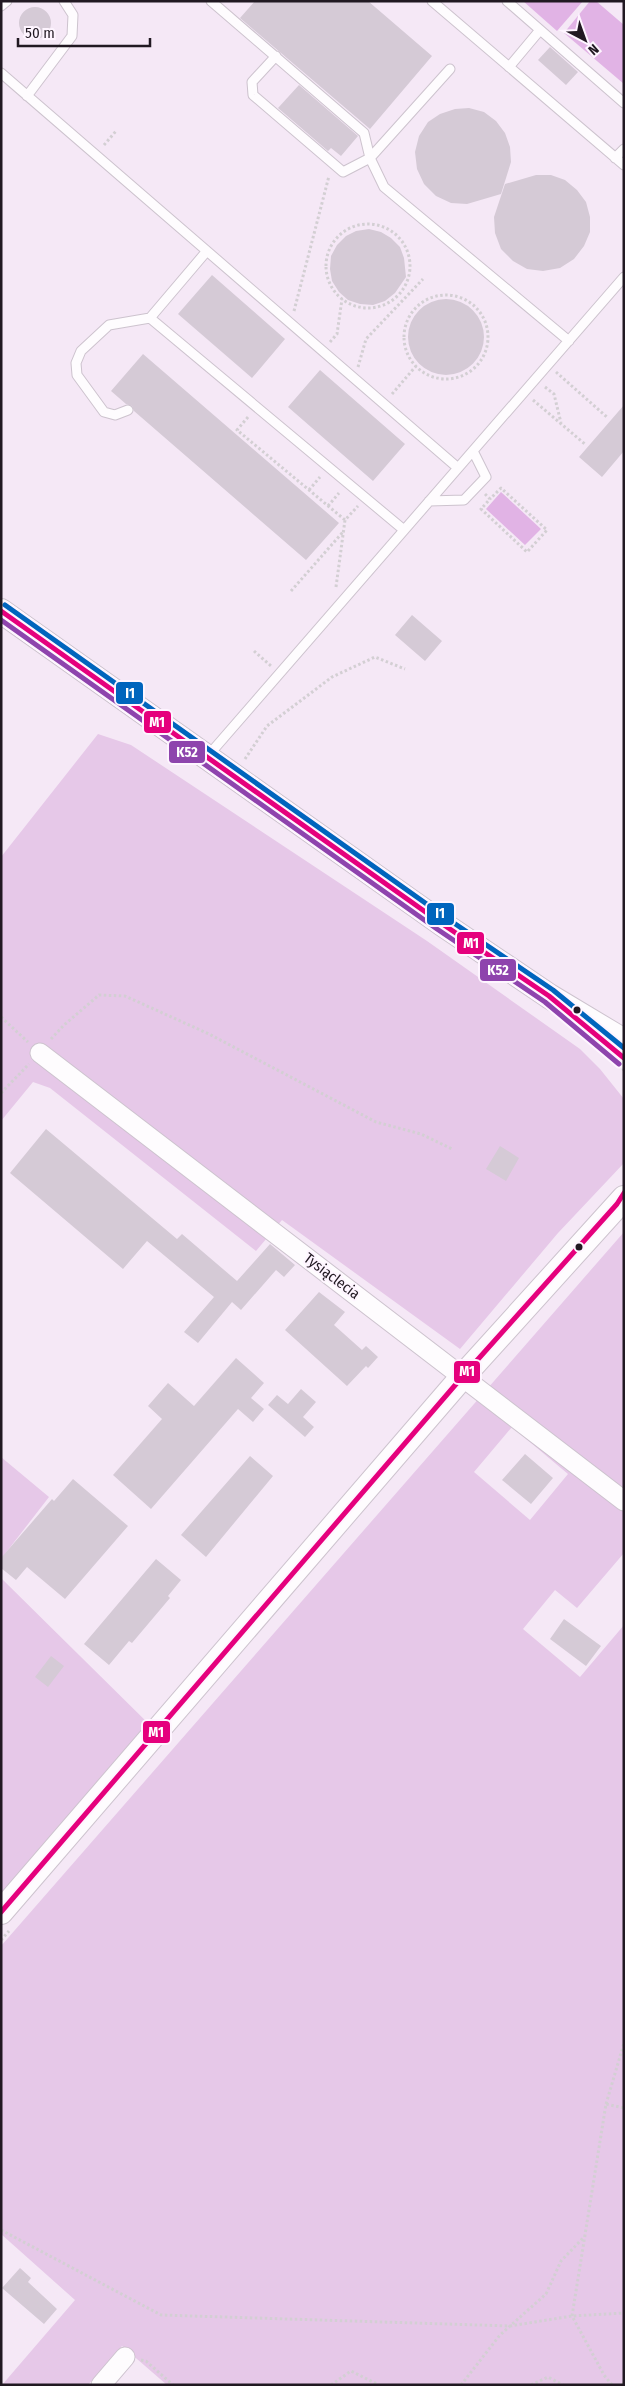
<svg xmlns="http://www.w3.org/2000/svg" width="625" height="2386" font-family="'Fira Sans Condensed',sans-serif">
<rect width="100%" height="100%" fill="#f5e8f6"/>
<path fill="#e6c8e8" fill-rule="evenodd" d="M98,734l33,11 296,196 153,108 20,20 24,30v64l-66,70 -98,116 -178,-129 -26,31 -206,-163 -17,-6 -32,39v-264z
M624,1232v321l-47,55 -22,-18 -32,39 57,48 44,-52v760h-457l-45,-39 -34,39h-86l73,-85 -74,-66v-288zM512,1427l56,47 -38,46 -56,-48z
M1,1457l48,40 -48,62z
M1,1578l156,154 -156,180z"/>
<path fill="#e1b3e5" d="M523,1h60l-26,30z
M590,1h6l28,24v59l-60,-51z
M501,492l40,37 -16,16 -39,-36z"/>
<path fill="#d5cad6" d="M255,1h113l64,55 -62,73 -130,-111z
M19 23a16 16 0 1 1 32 0a16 16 0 1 1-32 0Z
M550,47l28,25 -12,13 -28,-25z
M299,85l59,51 -17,20 -10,-8 -3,3 -50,-43z
M469,108l15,4 12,9 9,12 5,14 1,15 -10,32 -34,10 -16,-1 -15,-7 -12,-12 -7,-15 -2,-17 4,-16 9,-14 12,-8 15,-5z
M536,175h15l14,5 12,10 9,12 4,15v15l-6,14 -10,13 -14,9 -17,3 -16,-2 -14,-8 -12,-12 -6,-16 -1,-16 11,-33z
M369,229l12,3 10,6 9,9 4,11 2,19 -11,16 -10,8 -12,4 -13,-1 -12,-4 -9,-8 -7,-11 -2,-12 1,-13 6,-11 9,-9 10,-5z
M212,275l73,64 -33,39 -74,-64z
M408 337a38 38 0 1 1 76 0a38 38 0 1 1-76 0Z
M143,354l196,169 -33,37 -172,-149 -2,-5 -6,-2 -15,-13z
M320,370l85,74 -32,37 -85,-74z
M624,405v46l-22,26 -23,-20z
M412,615l30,26 -17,20 -30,-26z
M46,1129l131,110 5,-5 55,47 33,-37 25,21 -11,12 -8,-7 -35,40 -9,-8 -34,41 -14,-11 30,-35 -67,-56 -24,28 -113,-96z
M500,1146l19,12 -13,23 -20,-12z
M319,1292l26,20 -11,13 28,25 4,-4 12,11 -10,11 -2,-2 -19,20 -62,-56z
M236,1358l28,25 -13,15 13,11 -11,13 -15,-13 -87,100 -38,-34 49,-56 -14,-13 20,-23 26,23z
M301,1389l15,13 -13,15 11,10 -9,10 -37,-32 9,-10 11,9z
M525,1454l28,24 -22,26 -29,-24z
M250,1456l23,20 -67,81 -25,-22z
M73,1479l55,47 -63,73 -38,-32 -11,13 -15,-12v-10l51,-59 2,2z
M156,1559l25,21 -13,16 2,2 -38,45 -3,-2 -20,24 -25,-21z
M564,1619l37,27 -15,20 -36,-27z
M51,1656l13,10 -16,21 -13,-10z
M20,2268l11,10 -3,4 29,27 -13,15 -42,-36z"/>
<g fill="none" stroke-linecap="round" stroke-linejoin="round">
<g stroke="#cdc3ce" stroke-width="11">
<path id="service" d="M211,1l153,132 6,25 14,29 185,154
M432,1l192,164
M507,1l117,102
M1,6l6,-5
M276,56l-24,26 1,13 90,77 27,-14 80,-89
M509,67l31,-37
M1,73l457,395
M27,96l45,-60 1,-21 -9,-14
M615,158l9,-9
M206,252l-56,66 254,212
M128,410l-13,5 -11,-3 -27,-37 -1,-12 5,-12 28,-26 41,-7
M429,501l35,-1 22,-23 -13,-26
M207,757l417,-480"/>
</g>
<g stroke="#cdc3ce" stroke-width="21">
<path id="minor" d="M40,1053l584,448
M101,2385l24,-28"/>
</g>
<g stroke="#cdc3ce" stroke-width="26">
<path id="tertiary" d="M1,611l440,312 108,73 75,45
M1,1912l462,-536 161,-178"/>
</g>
<path stroke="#d3cfd3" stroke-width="3" stroke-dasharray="2.5 2.5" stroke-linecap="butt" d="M104,145l12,-14
M326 266a42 42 0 1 1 84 0a42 42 0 1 1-84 0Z
M404 337a42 42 0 1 1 84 0a42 42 0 1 1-84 0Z
M294,311l35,-135
M330,342l7,-8 5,-35
M358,367l8,-28 57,-60
M556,372l52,46
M545,387l9,7 7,29
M392,394l24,-28
M533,400l53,45
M248,417l-11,13 108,90
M309,490l11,-13
M485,494l5,5 -9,10 46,43 20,-22 -46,-42 -11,11
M328,506l11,-13
M336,587l9,-67 13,-14
M291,591l52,-59
M254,651l17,15
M245,759l22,-33 65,-49 43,-20 30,12
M1,1017l27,25
M51,1039l13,-14 35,-30 26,1 84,38 167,88 45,12 31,15
M612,1058l12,12
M1,1093l28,-29
M1,1940l8,-9
M606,2104l18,-61
M1,2230l160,85 349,11 62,-10 52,-3
M141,2360l5,1 27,24
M331,2385l20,-14 28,14
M461,2385l39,-50 46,-41 15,-33 23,-24
M531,2385l17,-8 15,8
M612,2385l-8,-10 -32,-59 34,-212 18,4
M622,2385l2,-2"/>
<use href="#service" stroke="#fefcfe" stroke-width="9"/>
<use href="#minor" stroke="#fefcfe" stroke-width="19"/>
<use href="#tertiary" stroke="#fefcfe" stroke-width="24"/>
<g stroke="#fef5ff" stroke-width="9">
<path id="bus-1" d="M1,611l440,312 108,73 75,62
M1,1912l462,-536 154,-172 7,-11"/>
</g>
<g stroke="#fef5ff" stroke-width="9">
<path id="bus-2" d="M1,620l436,309 108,73 74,62"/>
</g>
<g stroke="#fef5ff" stroke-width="9">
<path id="bus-3" d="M5,605l440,312 108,73 71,58"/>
</g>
<use href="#bus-1" stroke="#e5007d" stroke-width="5"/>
<use href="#bus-2" stroke="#8e44ad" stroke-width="5"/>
<use href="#bus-3" stroke="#0065bd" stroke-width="5"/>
</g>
<g fill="#211922" stroke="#fef5ff" stroke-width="2">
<circle cx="577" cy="1010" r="4.5"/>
<circle cx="579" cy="1247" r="4.5"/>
</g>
<g text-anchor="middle" stroke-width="4" stroke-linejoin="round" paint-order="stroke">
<g font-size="15" fill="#211922" stroke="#fef5ff">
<text transform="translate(332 1276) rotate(37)" y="5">Tysiąclecia</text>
</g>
</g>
<g stroke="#fef5ff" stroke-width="2">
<rect x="115" y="681" width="29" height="24" rx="5" fill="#0065bd"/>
<rect x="143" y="710" width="29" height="24" rx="5" fill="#e5007d"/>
<rect x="168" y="740" width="38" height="24" rx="5" fill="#8e44ad"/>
<rect x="426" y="902" width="29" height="24" rx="5" fill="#0065bd"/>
<rect x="456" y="931" width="29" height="24" rx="5" fill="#e5007d"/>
<rect x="479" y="958" width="38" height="24" rx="5" fill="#8e44ad"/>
<rect x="453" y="1360" width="28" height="24" rx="5" fill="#e5007d"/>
<rect x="142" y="1720" width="29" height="24" rx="5" fill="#e5007d"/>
</g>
<g font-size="14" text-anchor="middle" font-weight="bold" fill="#fff">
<text x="130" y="698">I1</text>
<text x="157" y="727">M1</text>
<text x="187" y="757">K52</text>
<text x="440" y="918">I1</text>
<text x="471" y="948">M1</text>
<text x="498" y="975">K52</text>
<text x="467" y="1376">M1</text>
<text x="156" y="1737">M1</text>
</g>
<rect width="625" height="2386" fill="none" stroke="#211922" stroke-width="5"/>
<g transform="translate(585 40) rotate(139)" stroke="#fef5ff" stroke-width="4" paint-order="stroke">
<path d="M0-4L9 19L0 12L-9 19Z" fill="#211922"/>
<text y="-8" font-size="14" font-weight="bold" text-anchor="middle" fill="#211922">N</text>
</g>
<path d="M18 38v8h132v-8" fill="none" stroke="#211922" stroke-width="2.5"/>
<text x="25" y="38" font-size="15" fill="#211922" stroke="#fef5ff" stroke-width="4" paint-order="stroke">50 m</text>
</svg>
